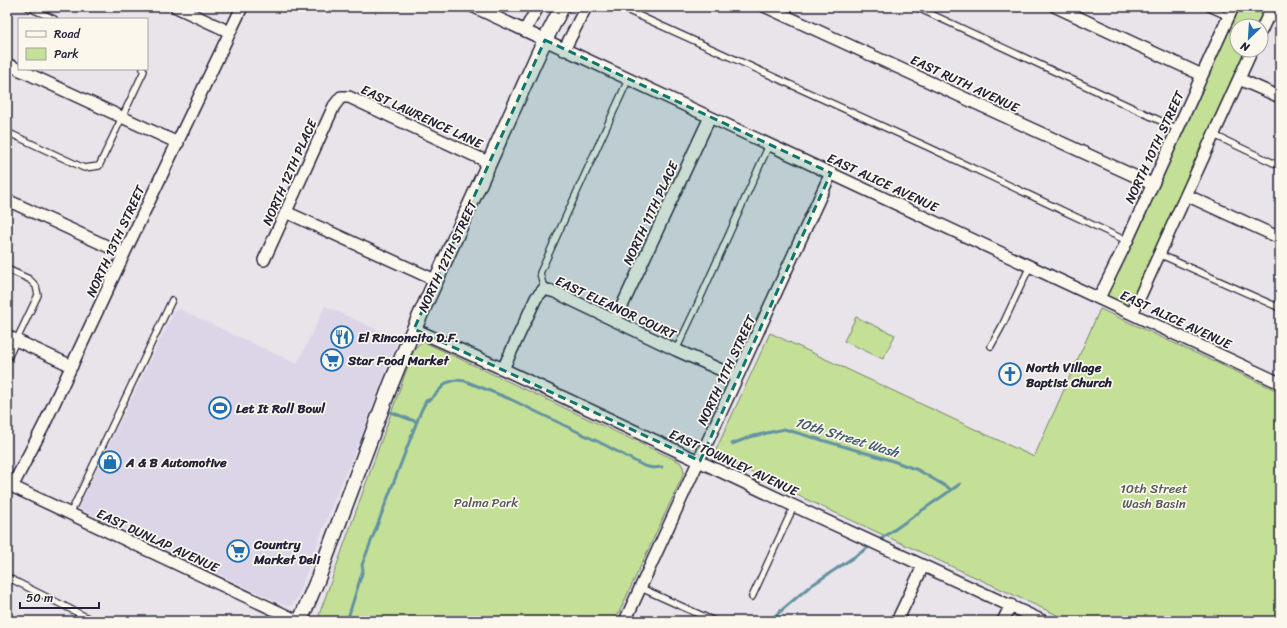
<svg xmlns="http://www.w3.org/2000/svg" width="1287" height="628" font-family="Sriracha,sans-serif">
<rect width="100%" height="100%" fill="#e9e3ea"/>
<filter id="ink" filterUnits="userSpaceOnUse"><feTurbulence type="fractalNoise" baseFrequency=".025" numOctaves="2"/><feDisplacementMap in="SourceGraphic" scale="8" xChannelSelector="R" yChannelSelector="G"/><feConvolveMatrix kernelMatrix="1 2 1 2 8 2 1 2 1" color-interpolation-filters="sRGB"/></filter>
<g filter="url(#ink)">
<path fill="#dcd5e8" d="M325,306l73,33 -38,100 -25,59 -38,100 -5,6 -3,2 -7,-2 -204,-96 96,-196 5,-3 118,55z"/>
<path fill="#c4e097" stroke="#738169" d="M1239,7h29l-9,19h-22v24h11l-119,258 -23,-11z
M1100,309l180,83v229h-51l-15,-7 -4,7h-140l-271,-125 -85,-42 56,-121 264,124z
M856,317l39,18 -12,24 -39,-18z
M424,342l256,120 3,5 1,6 -69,148h-293l-3,-6 90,-252c3,-8 5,-19 15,-21z"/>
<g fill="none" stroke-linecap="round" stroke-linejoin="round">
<path stroke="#6393a2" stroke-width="3" d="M385,410l32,12
M732,444l18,-7 34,-8 106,31 28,10 34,20
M878,541l82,-57
M347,621l16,-51 -1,-5 59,-154 5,-10 5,-2 15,-16 10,-3 9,1 45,18 95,46 39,21 9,2 9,-1
M769,621l40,-34 63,-42"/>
<g stroke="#22223b" stroke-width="8">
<path id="service" d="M28,7l26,12
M620,7l308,140 199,94
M916,7l262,122
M1207,7l22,10
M1268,17l12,5
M7,132l77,36 15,-2 45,-95 -1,-2
M1214,135l66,31
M1159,254l121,54
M7,269l22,10 7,7 2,9 -31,65
M544,289l-4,-16 88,-193
M991,346l11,-20 28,-60
M676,350l19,-40 74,-165
M70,514l102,-214
M7,577l87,44
M641,588l73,33
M752,597l42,-91"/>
</g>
<g stroke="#22223b" stroke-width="14">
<path id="minor" d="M176,7l54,25
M474,7l806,376
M766,7l386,177
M1056,7l146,68
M525,30l13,-23
M1261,31l11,-24
M564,50l22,-43
M7,64l171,79
M1239,79l41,18
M1186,195l94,43
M7,200l117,54
M286,212l149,68
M264,260l70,-154 7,-9h8l141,66
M1099,298l28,-57 106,-234
M1132,314l120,-264
M615,321l95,-204
M414,329l89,40 291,137 249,115
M7,336l65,30
M503,369l33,-71 8,-9 11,3 121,58 61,27
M7,484l291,137
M12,487l31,-60 81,-173 118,-247
M625,621l206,-448
M897,621l26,-55
M1003,621l8,-16"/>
</g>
<g stroke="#22223b" stroke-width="17">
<path id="tertiary" d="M300,621l17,-40 74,-197 18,-44 131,-290 22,-43"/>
</g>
<use href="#service" stroke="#fbf7ec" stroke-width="5.5"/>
<use href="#minor" stroke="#fbf7ec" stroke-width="11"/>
<use href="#tertiary" stroke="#fbf7ec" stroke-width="14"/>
</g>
</g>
<path fill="#0f766e" fill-opacity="0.2" stroke="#0f766e" stroke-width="3" stroke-dasharray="8 5" stroke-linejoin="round" d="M545,40l286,133 -131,288 -286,-132z"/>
<defs>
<g id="restaurant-ring" transform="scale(1.15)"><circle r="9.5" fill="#fbf7ec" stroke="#1f6fb2" stroke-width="1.5"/><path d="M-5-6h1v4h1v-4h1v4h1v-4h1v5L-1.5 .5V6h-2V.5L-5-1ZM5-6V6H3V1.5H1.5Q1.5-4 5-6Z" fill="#1f6fb2"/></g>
<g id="supermarket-ring" transform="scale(1.15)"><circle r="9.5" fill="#fbf7ec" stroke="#1f6fb2" stroke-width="1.5"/><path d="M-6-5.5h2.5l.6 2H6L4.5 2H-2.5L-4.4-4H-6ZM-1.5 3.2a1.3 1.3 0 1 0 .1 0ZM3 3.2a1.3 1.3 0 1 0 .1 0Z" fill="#1f6fb2"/></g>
<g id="church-ring" transform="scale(1.15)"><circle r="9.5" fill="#fbf7ec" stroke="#1f6fb2" stroke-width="1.5"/><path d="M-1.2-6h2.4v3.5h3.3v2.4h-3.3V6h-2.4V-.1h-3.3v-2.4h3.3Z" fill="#1f6fb2"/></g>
<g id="stadium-ring" transform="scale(1.15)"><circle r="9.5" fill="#fbf7ec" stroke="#1f6fb2" stroke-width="1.5"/><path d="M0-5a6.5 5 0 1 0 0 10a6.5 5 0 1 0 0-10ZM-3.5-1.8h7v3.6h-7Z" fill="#1f6fb2"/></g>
<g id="shop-ring" transform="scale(1.15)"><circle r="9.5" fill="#fbf7ec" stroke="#1f6fb2" stroke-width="1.5"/><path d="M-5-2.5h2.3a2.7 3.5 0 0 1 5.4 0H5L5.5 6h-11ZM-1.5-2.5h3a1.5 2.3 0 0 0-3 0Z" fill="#1f6fb2"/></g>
</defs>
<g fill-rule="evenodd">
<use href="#restaurant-ring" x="342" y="337"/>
<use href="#supermarket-ring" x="332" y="360"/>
<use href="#church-ring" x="1010" y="374"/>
<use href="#stadium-ring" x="220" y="408"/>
<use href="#shop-ring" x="110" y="462"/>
<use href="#supermarket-ring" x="238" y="551"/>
</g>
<g text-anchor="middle" stroke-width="3.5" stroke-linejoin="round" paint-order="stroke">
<g font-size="13" fill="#22223b" stroke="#fbf7ec">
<text transform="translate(965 83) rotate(25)" y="5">EAST RUTH AVENUE</text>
<text transform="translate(422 116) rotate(25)" y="5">EAST LAWRENCE LANE</text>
<text transform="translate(1154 147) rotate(-65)" y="5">NORTH 10TH STREET</text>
<text transform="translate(289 172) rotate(-66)" y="5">NORTH 12TH PLACE</text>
<text transform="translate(883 182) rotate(25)" y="5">EAST ALICE AVENUE</text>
<text transform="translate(650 213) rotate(-65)" y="5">NORTH 11TH PLACE</text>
<text transform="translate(115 241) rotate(-65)" y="5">NORTH 13TH STREET</text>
<text transform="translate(447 256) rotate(-65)" y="5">NORTH 12TH STREET</text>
<text transform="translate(616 307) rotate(25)" y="5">EAST ELEANOR COURT</text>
<text transform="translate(1176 319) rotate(25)" y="5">EAST ALICE AVENUE</text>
<text transform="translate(726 370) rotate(-65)" y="5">NORTH 11TH STREET</text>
<text transform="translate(734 462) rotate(25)" y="5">EAST TOWNLEY AVENUE</text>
<text transform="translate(158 540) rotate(25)" y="5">EAST DUNLAP AVENUE</text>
</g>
<g font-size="13" font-weight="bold" fill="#22223b" stroke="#fbf7ec" text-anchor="start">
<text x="358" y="342">El Rinconcito D.F.</text>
<text x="348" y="365">Star Food Market</text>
<text x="1026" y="372">North Village<tspan x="1026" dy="15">Baptist Church</tspan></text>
<text x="236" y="413">Let It Roll Bowl</text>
<text x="126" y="467">A &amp; B Automotive</text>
<text x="254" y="549">Country<tspan x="254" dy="15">Market Deli</tspan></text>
</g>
<g font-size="13" fill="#535b57" stroke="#fbf7ec">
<text x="1154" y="493">10th Street<tspan x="1154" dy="15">Wash Basin</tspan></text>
<text x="486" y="507">Palma Park</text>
</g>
<g font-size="14" font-style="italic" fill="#425b6f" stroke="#fbf7ec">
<text transform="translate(847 437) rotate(17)" y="5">10th Street Wash</text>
</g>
</g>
<rect width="1287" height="628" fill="none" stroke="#fbf7ec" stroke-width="24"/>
<rect x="12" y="12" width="1263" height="604" fill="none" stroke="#22223b" stroke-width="1.5" filter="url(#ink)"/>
<rect x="18" y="18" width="130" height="52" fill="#fbf7ec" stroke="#a4a2a5"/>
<rect x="26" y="31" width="20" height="6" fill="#fbf7ec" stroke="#a4a2a5"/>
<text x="54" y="38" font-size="12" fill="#22223b">Road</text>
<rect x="26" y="48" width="20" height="12" fill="#c4e097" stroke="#a4a2a5"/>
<text x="54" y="58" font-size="12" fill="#22223b">Park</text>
<g transform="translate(1249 38) rotate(205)"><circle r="19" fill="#fbf7ec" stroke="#a4a2a5"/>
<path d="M0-3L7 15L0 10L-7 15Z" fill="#1f6fb2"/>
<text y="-6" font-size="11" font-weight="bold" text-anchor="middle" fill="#22223b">N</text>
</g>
<path d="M20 602v6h79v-6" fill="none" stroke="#22223b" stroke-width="2"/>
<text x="26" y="602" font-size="12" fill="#22223b" stroke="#fbf7ec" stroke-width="3" paint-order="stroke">50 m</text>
</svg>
